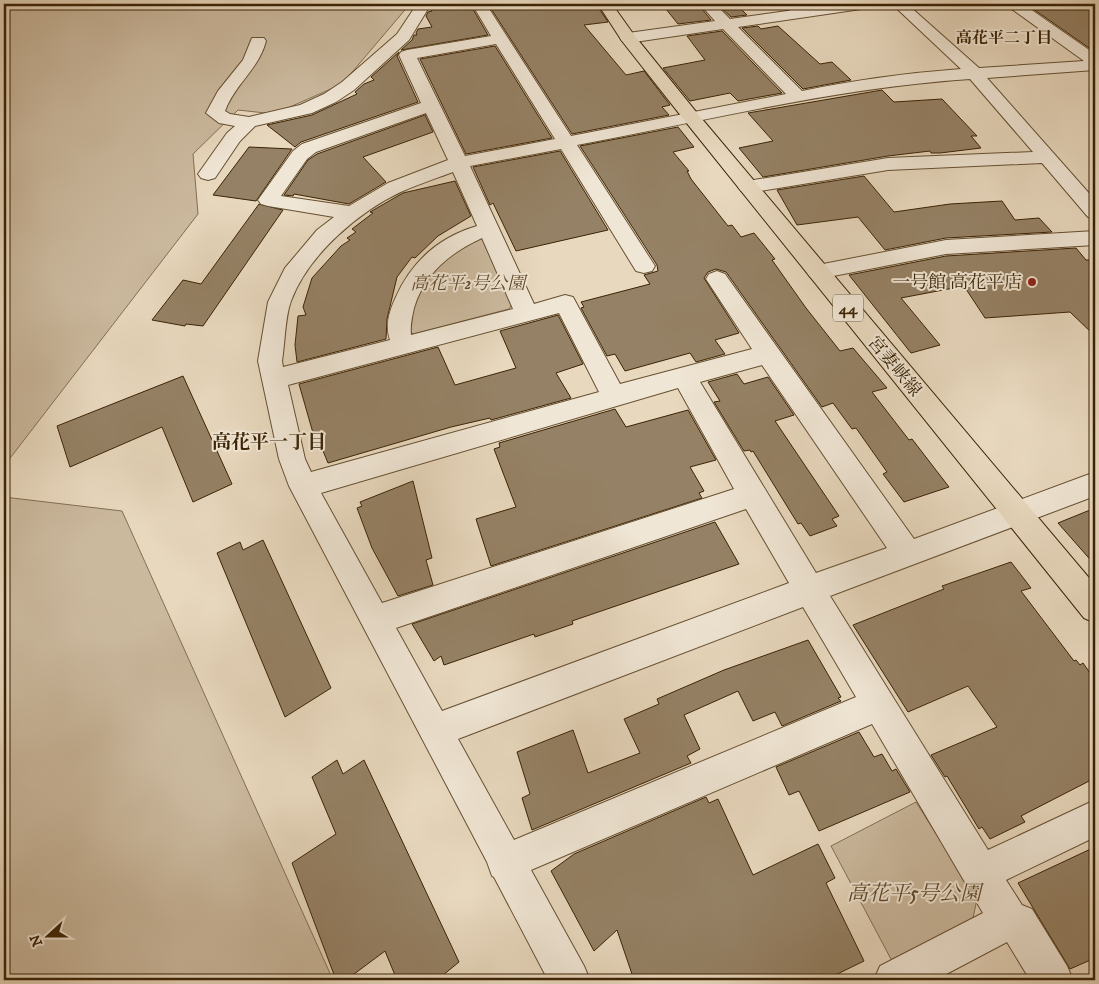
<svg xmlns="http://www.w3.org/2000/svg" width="1099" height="984" font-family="'IM FELL DW Pica','Noto Serif JP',serif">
<rect width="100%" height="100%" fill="#e8d8be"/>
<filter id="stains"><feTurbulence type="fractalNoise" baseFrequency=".004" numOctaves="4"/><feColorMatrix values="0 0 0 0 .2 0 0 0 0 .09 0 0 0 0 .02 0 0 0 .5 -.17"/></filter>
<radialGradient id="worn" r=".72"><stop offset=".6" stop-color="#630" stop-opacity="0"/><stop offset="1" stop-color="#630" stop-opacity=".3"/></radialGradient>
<path fill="#cbb99e" stroke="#836e51" d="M4,4h406l-68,80 -68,30 -36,-4 -45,44 5,60 -194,252z
M477,237l8,2 29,62 -5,8 -96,25 -7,-7 2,-11 24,-46z
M4,497l118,14 211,469h-329z
M916,802l61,97 -5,24 -80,38 -61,-115z"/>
<path fill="#958165" stroke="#3b2304" d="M433,4h37l18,31 -87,15 11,-10 2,-5h3l-1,-2 2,-4 14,-2 -6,-11 2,-4 4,-1 -1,-3z
M488,4h108l12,18 -24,3 42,50 18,-4 26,34 -8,2 7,8 -97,19z
M662,4h36l13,16 -33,4z
M717,4h19l11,11 -16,2z
M1026,4h69v48z
M758,26l3,3 17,-3 42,38 12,-2 19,18 -48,9 -61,-61z
M722,31l60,62 -44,8 -8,-8 -40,8 -27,-33 42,-8 -18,-24z
M495,46l57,92 -86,16 -46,-95z
M399,52l-2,4 21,46 -117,40 -6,5 -28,-22 45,-10 45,-21 -2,-2 9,-8 10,-4 -3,-3z
M882,90l12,12 48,-3 35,37h-6l10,12 -41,5h-9l-1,-2 -42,5 -125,21 -24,-29 34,-7 -25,-28z
M425,115l8,17 -70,25 23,25 -37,22 -55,-10 -1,2 -9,-1 24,-35 9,-6z
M678,127l16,20 -21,5 16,19h-2l4,8 37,47 4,-1 9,12 13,-4 21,26 -3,1 34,48 34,43 13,-3 34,40 -15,4 37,48 3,-1 37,48 -45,15 -21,-28 4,-2 -31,-44 -4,1 -19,-26 -11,4 -96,-135 -10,-3 -8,3 -4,6 35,55 -24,7 10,14 -29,8 -6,-9 -65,18 -10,-17 -8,2 -26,-48 3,-1 -3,-5 69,-18 -6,-9 14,-4 -1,-6 -77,-119z
M249,147l43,2 -36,52 -43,-6z
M560,151l48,79 -92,21 -23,-48 -3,2 -17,-38z
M864,176l30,36 56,-8 52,-3 13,19 24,-2 13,14 -106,6 -61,12 -27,-33 -61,8 -20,-35z
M455,181l16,35 -33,20 -23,22 -3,-1 -15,20 -10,42 -1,20 -89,23 -2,-17 3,-29 8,-1 -3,-8 9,-29 29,-32 9,-6 -3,-2 9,-6 -4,-3 21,-16 -3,-1 33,-19z
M259,204l24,6 -80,116 -17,-2 -1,2 -33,-6 31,-40 18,4z
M1076,248l10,12h9v76l-25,-24 -85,6 -21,-32 -63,12 39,47 -29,8 -62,-78 97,-19z
M558,315l25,49 -27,9 15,25 -80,22 -1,-2 -39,9 -123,36 -7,-17 -4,1 -18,-63 139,-37 17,38 61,-17 -16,-37z
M737,374l7,10 24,-7 26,38 -19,6 64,95 -7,3 5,7 -27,10 -9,-13 -3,1 -45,-73 -2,1 -1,-2 -6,1 -30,-49 6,-1 -12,-19z
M183,376l49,108 -39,18 -31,-75 -92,40 -13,-41z
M615,409l11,18 62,-17 28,50 -26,7 14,24 -5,2 3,5 -211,68 -15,-47 40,-12 -22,-58 6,-2 -1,-4z
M413,481l19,77 -6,2 7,25 -35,11 -26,-48 -15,-40 5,-2 -2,-4z
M1095,508v57l-37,-42z
M715,522l24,42 -167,57 1,3 -38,13 -1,-3 -90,31 -3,-9 -7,5 -22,-37z
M263,540l68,148 -46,29 -68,-164 23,-11 3,8z
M1011,562l20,26 -10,3 53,70 2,-1 4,5 3,-2 12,17v98l-74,38 4,6 -35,17 -8,-12 -3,2 -32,-53 -2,1 -14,-22 66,-28 -29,-41 -60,26 -55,-87 91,-36 -2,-3z
M808,640l33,57 -3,1 3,3 -59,25 -7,-14 -22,9 -15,-30 -54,24 16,34 -13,7 4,7 -159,67 -10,-32 8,-4 -13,-42 56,-22 15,43 52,-20 -16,-34 35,-15 -2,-5 67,-29z
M859,732l15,25 8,-3 10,17 4,-2 14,23 -91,39 -20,-40 -10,4 -13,-28z
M337,760l6,14 21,-14 95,202 -22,18h-40l-12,-29 -39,29h-10l-44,-117 44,-29 -24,-57z
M706,797l3,6 9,-4 35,76 65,-31 17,34 -9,5 38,78 -39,19h-191l-17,-50 -23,21 -43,-80 23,-17z
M1095,847v111l-25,11 -52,-86z"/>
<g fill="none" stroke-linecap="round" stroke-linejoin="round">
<g stroke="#665032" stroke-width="3">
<path id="service" d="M784,4h8l9,10 -7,2z"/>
</g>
<g stroke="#665032" stroke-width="2">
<path id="minor" d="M417,4h14l-22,36 -55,50 -18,12 -24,11 -57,13 -15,15 -25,37 -7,2 -7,-2 -3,-4 29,-41 8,-7 -16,-3 -13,-10 12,-22 25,-31 9,-22h12l2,3c-7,28 -32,44 -41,70l5,3 19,3 51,-12 24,-11 18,-12 55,-48z
M472,4h14l85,132 215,-42 -63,-65 -95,14 -6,-2 -2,-3 2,-3 6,-2 87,-12 -15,-17h15l15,15 108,-15h37l-2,3 -5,1 -130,19 64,64c53,-11 105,-18 159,-22l-69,-65h15l72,64 105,-7 -75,-54 -2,-3h16l72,50v16l-108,8 108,122v18l-7,-1 -46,-54 -154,7 -140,23 -7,-2 -3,-4 3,-4 7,-2 140,-23 145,-6 -63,-73c-133,9 -262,41 -393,66l78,121 -3,5 -8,2 -8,-2 -75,-122 -91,17 64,138 31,-9 8,2 47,87 132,-35 -46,-70 3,-5 8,-3 8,3 189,265 181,-67v24l-265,100 158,254 107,-50v37l-89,43 16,25 10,4 35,57 6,14h-43l-23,-38 -72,38h-61l6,-14 103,-53 -111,-189 -341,146 53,96 6,14h-42l-54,-103 -2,-1 -5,-14 -198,-376 -10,-27 -21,-98 10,-59 17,-34 32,-38 17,-13 -66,-11 -7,-2 -3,-4 35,-49 9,-7 119,-41 -22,-48 2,-3 6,-2 84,-14zM496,44l59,95 -90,17 -48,-98zM426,113l22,47 -60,23 -39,23 -68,-10 26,-37 9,-7zM453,172l24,54c-38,11 -66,36 -82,73 -6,13 -10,27 -5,41l-107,27 -1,-6c3,-18 3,-44 9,-60 17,-46 68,-90 112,-110 16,-7 34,-13 50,-19zM482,238l31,71 -102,26c-1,-10 1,-18 3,-27 10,-34 37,-56 68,-70zM559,313l40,79 -288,80 -6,-13 -17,-74zM762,365l125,183 -71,25 -116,-191zM678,388l56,101 -352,114 -61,-110zM746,509l43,74 -347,128 -46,-83zM803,607l53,90 -342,143 -56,-101z
M1095,231v14l-149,9 -128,25 -8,-2 -3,-5 3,-5 8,-2 128,-25z"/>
</g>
<g stroke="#3b2304" stroke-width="2">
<path id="primary" d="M598,4h14l22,31 63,78 398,472v38l-11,-5 -399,-497 -63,-80z"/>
</g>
<use href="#service" fill="#f0e6d5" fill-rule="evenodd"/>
<use href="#minor" fill="#f0e6d5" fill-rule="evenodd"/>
<use href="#primary" fill="#e8d8be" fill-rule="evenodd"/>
</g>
<circle fill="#8f2418" stroke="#f0e6d5" stroke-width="2" cx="1032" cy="282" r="5"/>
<g text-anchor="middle" stroke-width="4" stroke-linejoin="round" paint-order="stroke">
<g font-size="16" font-weight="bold" fill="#3b2304" stroke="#f0e6d5">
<text x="1004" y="43">高花平二丁目</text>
</g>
<rect fill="#f0e6d5" stroke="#715e43" stroke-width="1" x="833" y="294.5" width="30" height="27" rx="4"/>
<g font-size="16" font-weight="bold" fill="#3b2304">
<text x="848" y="314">44</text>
</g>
<g font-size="18" fill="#3b2304" stroke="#f0e6d5" text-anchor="end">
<text x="1022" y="288">一号館 高花平店</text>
</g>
<g font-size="18" font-style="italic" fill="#5f482a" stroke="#f0e6d5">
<text x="468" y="289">高花平2号公園</text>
</g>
<g font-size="18" fill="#3b2304" stroke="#f0e6d5">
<text transform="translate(895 366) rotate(50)" y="6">宮妻峡線</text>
</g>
<g font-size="19" font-weight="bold" fill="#3b2304" stroke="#f0e6d5">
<text x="269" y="448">高花平一丁目</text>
</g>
<g font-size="21" font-style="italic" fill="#5f482a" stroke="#f0e6d5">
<text x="914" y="900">高花平5号公園</text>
</g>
</g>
<rect width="1099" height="984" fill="none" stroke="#e8d8be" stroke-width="20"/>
<rect x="5" y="5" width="1089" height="974" fill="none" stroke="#3b2304" stroke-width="2.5"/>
<rect x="10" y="10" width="1079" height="964" fill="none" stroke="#3b2304"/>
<g transform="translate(48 936) rotate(249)" stroke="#f0e6d5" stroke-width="4" paint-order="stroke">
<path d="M0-4L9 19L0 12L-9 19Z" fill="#3b2304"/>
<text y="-8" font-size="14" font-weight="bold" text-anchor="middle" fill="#3b2304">N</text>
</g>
<rect width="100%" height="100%" filter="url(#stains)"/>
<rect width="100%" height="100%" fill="url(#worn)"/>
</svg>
